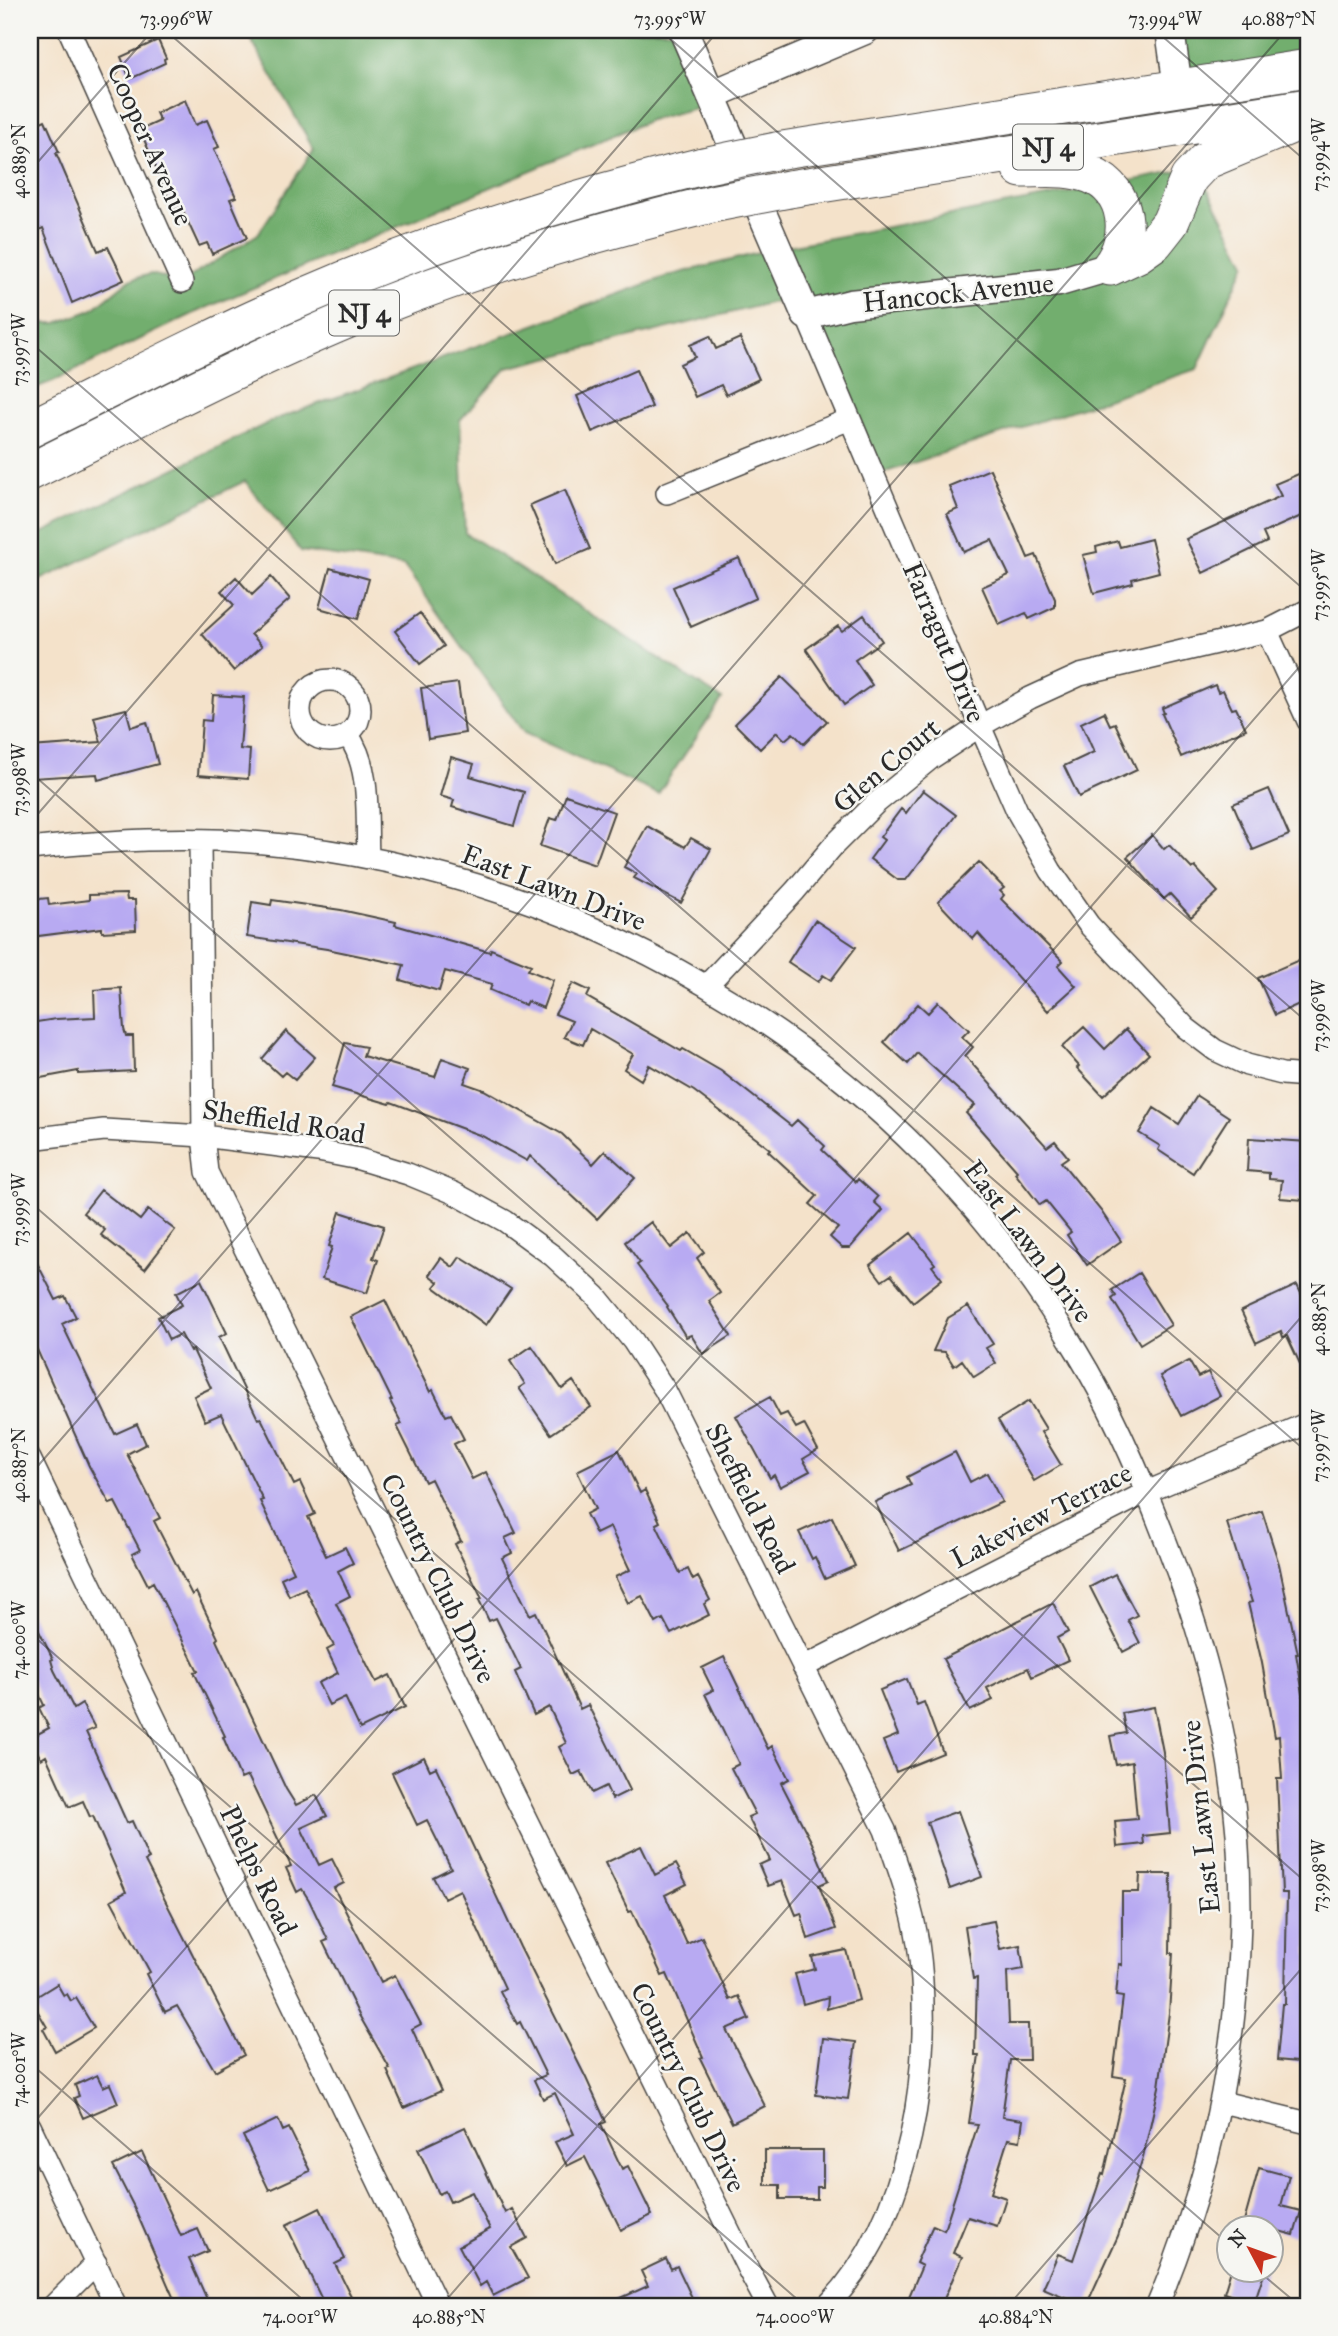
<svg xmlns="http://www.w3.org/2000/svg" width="1338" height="2336" font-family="'IM FELL Great Primer',serif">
<rect width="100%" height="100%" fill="#f6f6f2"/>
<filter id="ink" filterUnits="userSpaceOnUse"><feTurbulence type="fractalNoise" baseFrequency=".0143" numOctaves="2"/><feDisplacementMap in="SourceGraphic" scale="14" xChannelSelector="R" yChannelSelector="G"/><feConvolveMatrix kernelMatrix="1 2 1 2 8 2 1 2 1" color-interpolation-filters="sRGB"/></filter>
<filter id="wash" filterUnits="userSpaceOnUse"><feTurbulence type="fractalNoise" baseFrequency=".00686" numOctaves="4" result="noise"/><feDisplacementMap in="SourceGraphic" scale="28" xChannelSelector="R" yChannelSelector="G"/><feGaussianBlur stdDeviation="1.57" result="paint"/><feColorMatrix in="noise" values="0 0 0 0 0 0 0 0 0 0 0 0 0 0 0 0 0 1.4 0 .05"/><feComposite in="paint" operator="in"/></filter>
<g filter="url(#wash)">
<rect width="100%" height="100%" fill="#f4e2ca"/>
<path fill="#72ae6e" stroke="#4e6c4c" stroke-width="2" d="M249,30h434l31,73 -64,17 -449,190 -148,71 -23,9v-67h27l35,-13 37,-30 22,-6 31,8 76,-48 56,-85 -67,-116z
M1170,30h138v38l-130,20z
M1197,168l49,95 -49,106 -323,107 -76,-180 -291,72 -47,52 5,113 257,166 -64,95 -134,-61 -120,-167 -103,-15 -56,-70 -215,104v-46l244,-119 394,-144 110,-28z"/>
<g id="blocks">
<path fill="#b8aaf2" d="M158,40l8,18 -2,1 1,4 -35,16 -9,-22z
M185,100l10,25 12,-5 12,27 -5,2 22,48 -6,2 17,39 -35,16 -5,-11 -8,3 -18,-39 -7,3 -34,-80 20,-9 -4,-8z
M45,120l14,32 -3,1 42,98 10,-4 16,33 -52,23 -29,-75 -13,6v-107z
M710,336l6,13 24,-11 19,41 -33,16 -5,-10 -26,12 -15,-33 15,-7 -5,-12z
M636,370l16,37 -60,25 -15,-36z
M990,469l38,89 8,-3 19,44v8l-26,12 -3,-6 -27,12 -17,-38 27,-12 -17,-35 -28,12 -17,-38 11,-5 -9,-23z
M1308,470v43l-45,20 4,9 -64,31 -17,-34 95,-43 -6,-12z
M565,490l25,59 -35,15 -25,-59z
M1151,539l8,33 -27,7 1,4 -39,10 -11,-38 14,-3 -1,-5 22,-6 2,6z
M739,558l17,40 -65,29 -18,-40z
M330,568l39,11 -11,40 -39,-11z
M236,577l16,18 19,-18 19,22 -39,35 11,12 -28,25 -32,-37 32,-29 -13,-14z
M420,613l24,33 -24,18 -25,-33z
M864,615l18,26 -27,19 17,25 -28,20 -38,-56 32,-23 4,5z
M782,677l45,44 -23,23 -11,-11 -8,7 -8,-8 -17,17 -25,-25z
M458,683l7,50 -37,6 -7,-51z
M1215,685l3,7 5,-2 9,19 4,-1 10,21 -65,28 -19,-43 2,-1 -2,-5z
M213,695l31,2 -4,52 10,1 -2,29 -50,-4 4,-55 9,1z
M126,709l5,18 16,-5 11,42 -60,16 -1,-6 -65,4 -2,-31 71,-5 -7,-25z
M1104,712l6,13 5,-2 22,47 -58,27 -15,-31 30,-14 -13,-29z
M451,757l23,7 -4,12 54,16 -10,34 -62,-19 2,-7 -14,-4z
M1269,789l20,46 -36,15 -20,-46z
M923,790l33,25 -50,65h-8l-28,-21 14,-19 -4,-3 21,-28 5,4z
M566,795l48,17 -19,53 -55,-19 10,-28 7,2z
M647,826l38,21 6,-9 20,11 -30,54 -47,-25 3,-4 -13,-7z
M1152,835l12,14 5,-4 23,24 3,-2 23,25 -27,25 -21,-23 -6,5 -37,-42z
M979,862l25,26 -4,3 4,4 -3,4 62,62 -5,5 18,20 -28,25 -70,-78 -5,6 -35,-37z
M126,894l1,6h8l1,30 -34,2v-4l-72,9v-37l18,-2 1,7 40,-5v-5z
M272,900l69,10 55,12 -1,3 95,27 1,-3 40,16 -3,5 25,10 -10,28 -16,-7 -2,4 -35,-15 2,-6 -47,-13 -6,20 -39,-11 4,-15 -77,-16 -80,-12 5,-35 19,3z
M815,920l41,27 -25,33 -8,-5 -5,7 -30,-20z
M1308,956v44l-33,15 -17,-37z
M573,983l17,8 -3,6 94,54 2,-2 38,22 70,55 6,-6 28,26 -3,4 34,32 2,-3 20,18 -4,5 9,8 -33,38h-8l-12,-11 8,-9 -28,-24 7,-8 -49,-45 2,-2 -76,-58 -45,-26 -8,15 -17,-11 9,-15 -43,-25 -7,16 -19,-8 8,-16 -17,-7z
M121,988l3,41 2,7h7l1,35 -56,3v-3l-48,9v-57l26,-4 39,-2 -1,-27z
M938,1002l31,28 -7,7 11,10 -8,9 82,91 8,-6 13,16 -7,5 40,49 20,30 -34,24 -20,-30 4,-3 -25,-31 -6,4 -25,-32 2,-2 -51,-58 9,-8 -58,-52 -9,11 -24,-22 34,-38 10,9z
M1084,1027l21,22 21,-20 23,25 -46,42 -26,-28 2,-2 -17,-19z
M286,1031l29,26 -20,23 -10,-8 -4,4 -19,-17z
M345,1043l21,4 -3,9 72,21 7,-19 28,10 -6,15 20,7 78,44 31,30 12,-13 30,27 -38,41 -67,-63 -3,5 -45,-25 -91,-34 -1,2 -58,-17z
M1197,1096l32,21 -36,56 -35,-23 2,-4 -21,-13 15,-25 25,16z
M1249,1138l59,4v42h-3l-1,16 -24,-2 2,-18 -13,-1v-6l-22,-2z
M101,1190l39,30 8,-10 27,20 -30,39 -44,-34 4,-5 -22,-17z
M340,1212l44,14 -11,32 5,2 -11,33 -45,-14 10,-32 -3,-1z
M651,1222l20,26 19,-15 14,19 -7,6 23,35 -11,8 22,35 -28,18 -12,-19 -5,2 -19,-30 1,-1 -31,-41 3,-2 -15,-21z
M911,1233l24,31 -3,2 10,13 -29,23 -22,-27 -9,6 -12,-16z
M30,1249l26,51 9,-4 11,21 -14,7 53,110 22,-10 9,20 -19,10 33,64 -6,3 38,74 4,-3 22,46 -2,2 70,149 10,16 20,-10 11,21 -26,12 18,37 13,-6 12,24 -10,5 47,94 14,-7 26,49 -9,5 29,62 -37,17 -17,-38 3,-1 -31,-54 -36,-73 5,-2 -19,-40 -7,-11 -5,3 -11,-24 5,-2 -43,-90 -7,3 -18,-42 2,-1 -31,-64 4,-1 -45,-89 -5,3 -16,-31 8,-4 -25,-48 -5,2 -21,-38 -59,-132z
M460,1257l51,32 -25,36 -52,-38 4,-5 -9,-7 12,-17 12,9z
M1139,1273l32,52 -31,19 -28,-45 4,-3 -4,-6z
M201,1280l26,53 -8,4 39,82 3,-1 33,67 6,-3 15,32 -7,3 18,39 19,-9 8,16 -15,8 12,25 -14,7 40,79 14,-7 15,32 -45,22 -15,-32 -16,8 -11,-22 20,-10 -11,-23 7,-4 -29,-58 -16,8 -8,-18 13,-6 -34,-71 3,-1 -42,-86 -16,7 -11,-25 17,-8 -18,-38 -3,1 -9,-17 -12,6 -11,-23 24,-12 -6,-12z
M1297,1285l11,23v73l-21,-45 -4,1 -2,-6 -25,12 -15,-32z
M385,1300l45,92 3,-2 13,26 5,-2 13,25 -10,5 18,35 14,-7 30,61 -11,5 7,15 -10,5 28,57 6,-3 44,97 8,-4 42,85 -18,9 -6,-13 -14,7 -11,-22 -8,4 -14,-28 7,-4 -17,-36 -15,8 -19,-43 6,-3 -25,-51 -7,3 -10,-21 3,-1 -27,-55 6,-3 -30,-62 -6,3 -28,-56 5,-2 -12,-23 2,-1 -41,-83z
M968,1306l25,38 -7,4 10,15 -22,14 -12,-17 -8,6 -9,-14 -12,-1 15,-33z
M532,1346l30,43 11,-8 18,26 -40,27 -32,-46 6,-4 -15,-23z
M1189,1361l9,16 10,-5 12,24 -39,20 -21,-40z
M770,1397l10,19 7,-3 9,15 8,-4 14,26 -15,9 7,12 -30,16 -6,-12 -4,3 -34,-62z
M1029,1401l17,28 -5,3 20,33 -27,16 -36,-61z
M619,1450l21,43 5,-3 15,32 -4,2 24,49 8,-4 5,11 5,-3 12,23 -6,4 5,11 -38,19 -8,-15 -7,4 -14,-27 -14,7 -13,-26 15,-7 -20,-43 -14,7 -10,-20 9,-5 -18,-38z
M955,1452l15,30 17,-9 15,29 -103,49 -24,-49 36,-17 -4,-8z
M1262,1511l17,53 19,90h-2l12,68v81h-3l3,47v213l-31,-3 5,-56h3l2,-111h-5l-5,-114h5l-3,-43 -4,1 -13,-74 -14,-60 4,-1 -25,-79z
M832,1517l23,49 -30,13 -10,-22 -3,2 -13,-27z
M1115,1574l22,41 -9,5 12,23 -17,9 -33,-65z
M1053,1603l15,29 -11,6 11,22 -36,17 -4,-9 -41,20 6,12 -23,11 -27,-52z
M30,1613l23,46 -2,1 3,10 20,39 8,-5 13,24 -9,4 41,91 5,-2 17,38 -4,2 99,194 -29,16 -38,-65 -12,6 -19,-38 4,-2 -39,-72 15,-8 -33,-76 -3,1 -7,-16 -14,6 -23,-51 -5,3 -11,-21 19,-10 -10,-20 5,-3 -14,-29z
M724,1657l44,92 4,-3 17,33 -8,4 31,60 16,38 -9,4 17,44 -28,10 -7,-26 -5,2 -14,-34 -14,5 -9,-21 11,-5 -22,-43 7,-3 -24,-46 8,-4 -34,-70 8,-4 -11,-22z
M907,1679l10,26 7,-3 19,51 -47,19 -13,-31 15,-6 -18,-45z
M1154,1707l9,45 7,81 -27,3 1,8 -27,3 -2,-26 22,-2 -5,-57 -16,3 -6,-29 16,-3 -4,-20z
M424,1757l6,13 6,-3 84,180 66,131 20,44 -5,2 21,45 6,-3 24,49 -31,15 -36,-73 -18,9 -12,-24 19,-8 -19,-41 -12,6 -9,-19 12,-5 -26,-53 -3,2 -17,-33 5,-3 -45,-98 -16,8 -11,-21 18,-9 -24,-48 -10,5 -25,-52z
M958,1811l24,66 -32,12 -23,-67z
M641,1846l14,29 21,-11 11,20 -22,11 22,49 15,-7 28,63 9,-4 10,23 -23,10 39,77 -33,17 -32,-65 3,-1 -36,-83 -5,2 -30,-65 -3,1 -24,-49z
M1140,1874h31l-1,79h3l-4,60 -10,74 -16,70 -25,79 -32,70 -43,-18 15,-34 15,6 29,-86 2,1 22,-97 -13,-2 10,-79 -7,-1 3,-32 3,1v-73h17z
M994,1921l6,28 20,-4 4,24 -17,3 2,52h19l1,36h-19l-8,57 21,3 -3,21 -12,-2 -17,54 15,5 -9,28 -29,-9 -15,36 9,4 -21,49h-36l17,-40 -6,-3 17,-38 11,5 34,-106 -9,-1 10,-68h-4l2,-77 -4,1 -8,-53z
M846,1950l13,50 -32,9 1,-12 -25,7 -8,-30 20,-5 -3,-12z
M57,1984l7,12 3,-2 4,7 5,-3 18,30 -39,23 -12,-22 4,-2 -16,-27z
M823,2038l33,4 -8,57 -32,-4z
M97,2075l6,12 7,-3 8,19 -35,15 -9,-20 5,-2 -4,-11z
M278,2119l5,12 6,-3 21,43 -41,19 -26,-54z
M465,2127l40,86 7,-4 15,29 -16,9 17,31 -35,18 -7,-14 -6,4 -21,-40 31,-17 -18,-37 -22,10 -5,-11 -6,3 -21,-45z
M765,2150h58v37h-6v12h-37v-14h-15z
M142,2152l39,84 17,-7 10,22 -19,8 21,47h-33l-42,-97 -22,-43z
M1259,2168l30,8 -8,30 20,5 -7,24 -50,-13z
M320,2208l25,51 -10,5 21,42h-31l-39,-81z
M666,2259l5,10 6,-3 19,40h-93l45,-20 -7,-15z
M1231,2270h34l-11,33 -30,-10z"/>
</g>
</g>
<g filter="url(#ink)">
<use href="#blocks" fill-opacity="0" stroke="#494643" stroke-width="2"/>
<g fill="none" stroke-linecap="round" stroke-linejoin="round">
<g stroke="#494643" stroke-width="24">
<path id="minor" d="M69,30l113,252
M806,315l174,411 38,87 33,58 38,54 97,103 29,22 32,15 35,9 26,2
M667,493l183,-74
M1267,631l41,90
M300 710a30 30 0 1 1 60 0a30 30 0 1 1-60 0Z
M348,735c24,34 18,82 20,122
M200,840l3,296 4,36 541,1097 20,37
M30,849c78,-9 156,-13 234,-6 333,30 642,222 813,509 39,64 68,133 94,203 17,45 32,91 43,138 51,204 24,421 -57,613
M707,985l88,-94 38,-45 42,-42 55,-45 50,-33 50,-28 50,-23 187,-44 41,-21
M30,1139l74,-9 99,6 115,15 41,8 49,15 46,19 51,28 48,35 43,40 37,45 32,49 220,440c13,37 27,75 33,113 17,117 -6,276 -91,363
M30,1459l408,847
M803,1667l344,-175 161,-69
M1222,2102l86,21
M30,2126l86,180
M53,2306l43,-43"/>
</g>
<g stroke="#494643" stroke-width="31">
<path id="tertiary" d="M683,30l123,285 44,-11 209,-22 51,-15
M1170,30l8,58
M711,95l154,-65"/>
</g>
<g stroke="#494643" stroke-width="39">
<path id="trunk" d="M776,151l532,-83
M1021,169c23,0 48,-3 70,6 38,16 42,63 19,92
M789,189l519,-82
M1110,267l28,-13 17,-12 15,-19 19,-45 16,-17 91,-38
M30,429c91,-45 182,-93 276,-133 128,-56 262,-97 397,-130
M30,472c117,-58 234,-120 356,-168 107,-42 218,-74 330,-101"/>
</g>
<use href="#minor" stroke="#fff" stroke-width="21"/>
<use href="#tertiary" stroke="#fff" stroke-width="28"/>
<use href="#trunk" stroke="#fff" stroke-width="37"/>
<g stroke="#494643" stroke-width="39" stroke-linecap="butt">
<path id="trunk-bridge" d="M703,166l73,-15
M716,203l73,-14"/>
</g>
<use href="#trunk-bridge" stroke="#fff" stroke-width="37"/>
</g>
</g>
<path fill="none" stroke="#2b2b2b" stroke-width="2" stroke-opacity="0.45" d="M165,30l1143,993M660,30l648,563M1155,30l153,133M30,171l123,-141M30,342l1278,1111M30,772l1278,1112M30,823l689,-793M30,1202l1200,1043M30,1475l1256,-1445M30,1633l775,673M30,2063l280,243M30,2127l1278,-1470M1257,2270l43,36M441,2306l867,-997M1008,2306l300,-345"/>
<g text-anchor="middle" stroke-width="5" stroke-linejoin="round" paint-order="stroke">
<g fill="#f6f6f2" stroke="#686867" stroke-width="2">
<rect x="1013" y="124.5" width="70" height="45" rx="5"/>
<rect x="329" y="290.5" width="70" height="45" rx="5"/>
</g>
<g font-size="26" font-weight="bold" fill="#2b2b2b">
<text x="1048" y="156">NJ 4</text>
<text x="364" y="322">NJ 4</text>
</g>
<g font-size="28" fill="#2b2b2b" stroke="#f6f6f2">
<text transform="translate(151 144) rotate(66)" y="10">Cooper Avenue</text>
<text transform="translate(958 292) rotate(-6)" y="10">Hancock Avenue</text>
<text transform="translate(945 642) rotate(67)" y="10">Farragut Drive</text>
<text transform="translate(886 765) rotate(-40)" y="10">Glen Court</text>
<text transform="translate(554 887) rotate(21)" y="10">East Lawn Drive</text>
<text transform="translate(284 1121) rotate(9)" y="10">Sheffield Road</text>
<text transform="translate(1029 1241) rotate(53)" y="10">East Lawn Drive</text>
<text transform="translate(751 1498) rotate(63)" y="10">Sheffield Road</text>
<text transform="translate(1041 1515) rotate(-27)" y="10">Lakeview Terrace</text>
<text transform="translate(439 1578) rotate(64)" y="10">Country Club Drive</text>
<text transform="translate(1200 1817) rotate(-96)" y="10">East Lawn Drive</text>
<text transform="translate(259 1870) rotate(64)" y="10">Phelps Road</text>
<text transform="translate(689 2087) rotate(64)" y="10">Country Club Drive</text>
</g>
</g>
<rect width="1338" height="2336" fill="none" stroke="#f6f6f2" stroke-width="77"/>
<g transform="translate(1250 2249) rotate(311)"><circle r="33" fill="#f6f6f2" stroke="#a5a5a2" stroke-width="2"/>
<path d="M0-5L12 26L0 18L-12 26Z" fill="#c8321e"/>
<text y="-10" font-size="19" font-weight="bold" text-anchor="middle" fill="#2b2b2b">N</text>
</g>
<rect x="38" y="38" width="1262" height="2260" fill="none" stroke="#2b2b2b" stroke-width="2.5"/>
<g font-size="18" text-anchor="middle" fill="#2b2b2b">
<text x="176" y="25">73.996°W</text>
<text x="670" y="25">73.995°W</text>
<text x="1165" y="25">73.994°W</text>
<text x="1279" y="25">40.887°N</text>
<text transform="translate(1319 155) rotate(-90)" y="6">73.994°W</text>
<text transform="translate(19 161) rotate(-90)" y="6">40.889°N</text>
<text transform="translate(19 350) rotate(-90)" y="6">73.997°W</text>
<text transform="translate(1319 585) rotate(-90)" y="6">73.995°W</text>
<text transform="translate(19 780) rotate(-90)" y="6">73.998°W</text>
<text transform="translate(1319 1016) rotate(-90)" y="6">73.996°W</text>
<text transform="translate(19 1210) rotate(-90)" y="6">73.999°W</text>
<text transform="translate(1319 1319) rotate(-90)" y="6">40.885°N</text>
<text transform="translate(1319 1446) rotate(-90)" y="6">73.997°W</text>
<text transform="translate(19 1465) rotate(-90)" y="6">40.887°N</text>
<text transform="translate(19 1640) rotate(-90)" y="6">74.000°W</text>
<text transform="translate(1319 1876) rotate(-90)" y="6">73.998°W</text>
<text transform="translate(19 2070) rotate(-90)" y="6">74.001°W</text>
<text x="300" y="2323">74.001°W</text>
<text x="449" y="2323">40.885°N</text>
<text x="795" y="2323">74.000°W</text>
<text x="1016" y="2323">40.884°N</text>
</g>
</svg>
